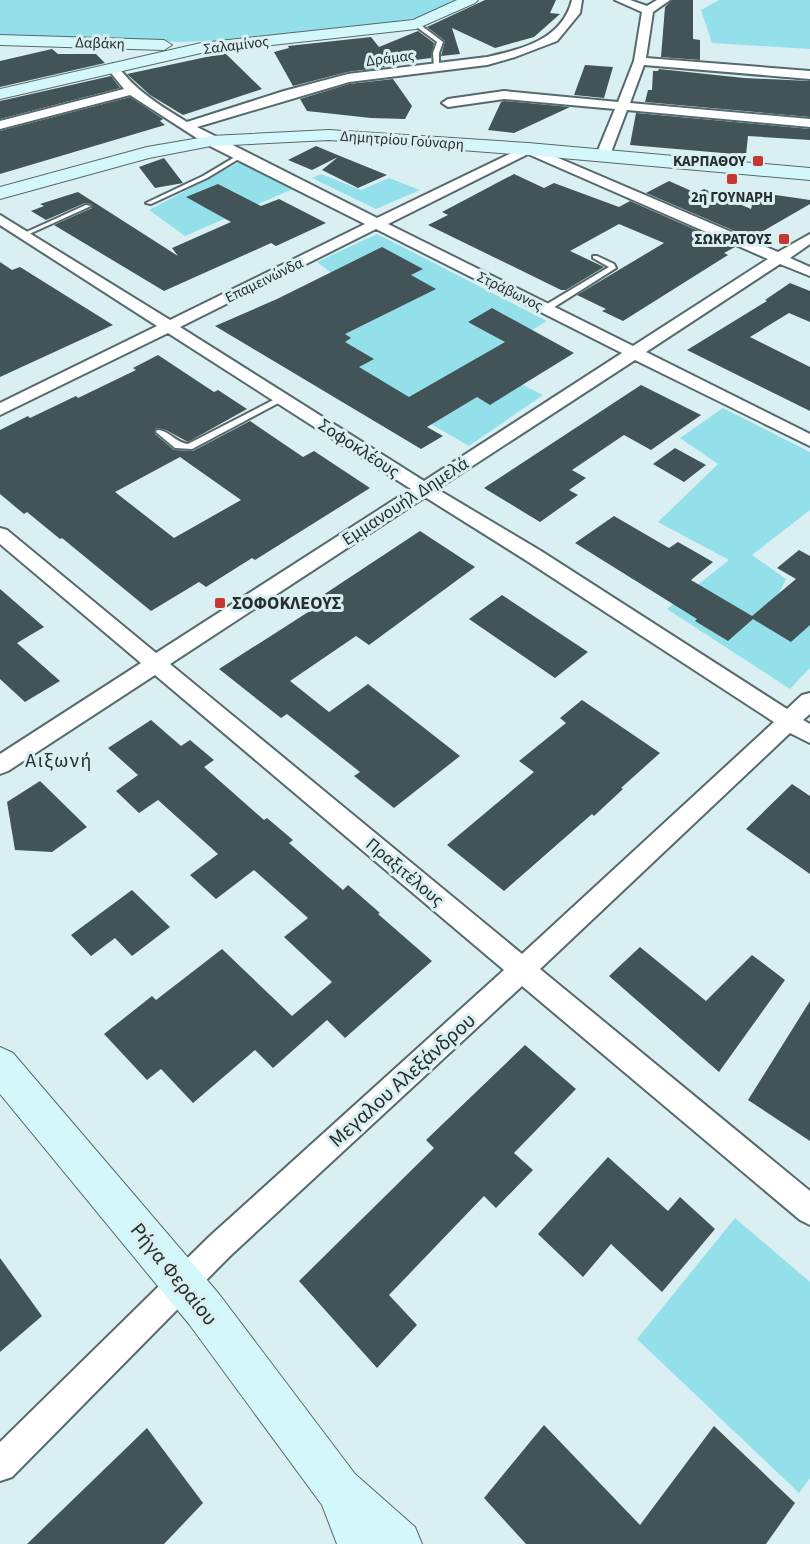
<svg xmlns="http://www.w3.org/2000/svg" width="810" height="1544" font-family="'Source Sans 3',sans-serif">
<rect width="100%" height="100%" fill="#daeff2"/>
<path fill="#93e0ea" d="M0,0h457l-37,17 -28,6 -166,17 -45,2 -181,-7z
M719,0h91v49l-98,-6 -11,-33z
M242,161l53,27 -110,48 -36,-26z
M321,174l40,16 28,-12 31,12 -44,19 -64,-31z
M377,234l170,87 -68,42 64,32 -74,51 -88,-51 -98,-61 76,-40 -42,-32z
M723,408l87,44v58l-58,45 34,24 -7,14 31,20v55l-20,21 -123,-80 62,-49 -71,-38 60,-58 -38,-26z
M735,1218l75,64v196l-11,15 -162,-154z"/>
<path fill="#425457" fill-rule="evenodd" d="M485,0h71l-6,13 10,1 -26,23 -39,11 -43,-20 8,26 -19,2 4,-15 -18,-14z
M672,0h21v39l7,1v20l-39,-3 4,-50z
M418,31l16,12 -3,15 -48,6 2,3 -38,5 -54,14 -19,-34 15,-4 -1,-2 83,-9 8,10z
M52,49l6,5h38l9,9 -105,24v-26z
M225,53l37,36 -79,26 -33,-20 -23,-21z
M585,65l28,2 -9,31 -30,-3z
M659,69l85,9 66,3v36l-165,-15 3,-12h4l1,-19h5z
M111,76l9,12 -120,31v-18z
M393,79l19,27 -7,13 -34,-1 -64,-7 -7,-12 49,-15z
M130,97l33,22 -3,2 5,4 -165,49v-43z
M501,102l3,-1 66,6 -56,26 -26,-3z
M636,113l174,16v11l-62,-4 -2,19 -116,-10z
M316,146l24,10 47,19 -29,13 -36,-18 16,-13 -26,13 -24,-10z
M164,158l19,25 -28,5 -16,-21z
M514,174l30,14 10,-5 65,24 11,-6 105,46 -11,6 4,2 -105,66 -21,-10 4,-2 -29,-14 87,-52 -45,-19 -49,27 34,16 -38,23h-5l-133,-65 20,-10 -6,-3z
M669,181l27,12 8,-4 47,20 4,-17 55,8v4l-59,34 -105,-45z
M218,184l43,22 18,-7 47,24 -50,23 -5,-3 -107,48 -110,-66 38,-17 -1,-4 -6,-1 -39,17 -15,-9 13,-5 -4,-2 38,-12 100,64 -6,-8 59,-26 -45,-25z
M382,247l41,22 -12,6 25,14 -91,45 6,4 -6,4 29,17 -15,8 50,30 96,-55 -37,-20 24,-14 82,45 -84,52 -13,-8 -50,30 16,9 -22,13 -206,-123 62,-27z
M0,262l12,8 8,-3 93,58 -113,52z
M790,283l20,8v31l-21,-9 -39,24 60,30v44l-123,-61 80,-49 -2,-1z
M158,355l56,37 4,-2 29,19 -59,33 -22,-12 -10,-2 -1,6 19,16 19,1 57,-30 53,36 11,-6 56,37 -115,72 -3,-2 -46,29 -7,-5 -48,29 -89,-73 -2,1 -33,-27 -3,2 -24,-20v-64l28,-14 2,2 46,-22 2,2 58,-28 -3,-2zM180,457l61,43 -67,38 -59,-46z
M641,385l60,30 -50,35 -27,-15 -52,35 14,8 -17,12 9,5 -38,27 -56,-34z
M675,448l31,17 -22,17 -31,-18z
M614,516l55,32 9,-6 35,20 -22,18 61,36 44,-37 -19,-11 22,-18 11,6v69l-19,17 -38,-23 -25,22 -33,-20 2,-2 -122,-76z
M420,531l55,36 -106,78 -13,-9 -66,45 39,31 39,-28 92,72 -66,52 -40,-32 6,-4 -73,-58 -6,4 -62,-49 97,-62 -5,-4z
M0,589l44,38 -27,16 43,38 -35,21 -25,-23z
M502,595l86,57 -33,26 -86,-59z
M582,700l78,53 -39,35 2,1 -29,27 -2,-2 -88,77 -57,-46 87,-73 -15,-11 47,-38 -6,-5z
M151,720l30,26 9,-6 24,20 -10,7 60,53 3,-2 26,22 -4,3 54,47 5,-5 32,28 -2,1 54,47 -87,77 -18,-18 -54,48 -18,-18 -62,53 -32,-34 -14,11 -43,-46 48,-38 4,4 66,-51 70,67 40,-34 -48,-45 24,-19 -54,-48 -38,29 -26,-24 28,-21 -60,-54 -19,13 -23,-22 22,-16 -30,-27z
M40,781l47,46 -35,25 -37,-2 -8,-48z
M792,784l18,12v78l-64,-45z
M132,890l38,37 -38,29 -17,-18 -24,18 -20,-21z
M640,947l66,54 46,-46 33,25 -66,92 -110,-96z
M810,1001v140l-62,-41z
M525,1045l51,44 -62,64 19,17 -37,38 -12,-12 -95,99 28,30 -40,43 -78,-87 135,-133 -8,-8z
M608,1157l60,54 12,-14 35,32 -53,63 -51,-48 -28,33 -45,-43z
M0,1258l42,58 -42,36z
M544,1425l96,100 74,-99 81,77 -29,41h-240l-42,-46z
M147,1428l56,75 -39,41h-137z"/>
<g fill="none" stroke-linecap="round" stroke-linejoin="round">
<g stroke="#56696c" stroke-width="4">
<path id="lane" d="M414,23h4l25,19 -4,11v15l-5,-1 -1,-14 4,-11 -23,-17z
M240,154l3,2 -1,1 -35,21 -56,26 -5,-1 57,-27z
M86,205l5,1 -64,29 -5,-1z
M593,256h4l17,8 2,4 -68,43h-6v-4l67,-40 -16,-9z
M279,397h6l1,2 -94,50 -17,-1 -19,-16 1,-2c12,0 19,13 31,14z"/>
</g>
<g stroke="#56696c" stroke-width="4">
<path id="street" d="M572,0h10l-2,13 -23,28 -42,16 -28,8 -138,17 -152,45 180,91 151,-73 250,107 32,-18v10l-20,14 20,9v9l-30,-12 -134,88 164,82v12l-175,-86 -198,129 104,62 246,158 15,-14 8,-2v21l-7,6 7,4v19l-20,-10 -250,236 270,222v34l-10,-5 -278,-234 -292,270 -218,221 -12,4v-39l210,-206 294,-266 -349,-295 -147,96 -8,3v-20l141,-91 -141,-119v-16l7,2 149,123 255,-164 -243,-156 -168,82v-12l157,-77 -157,-101v-10l170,105 195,-96 -159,-80 -76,-49 -130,34v-8l124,-32 -17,-21 6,-4 4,1c18,26 44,41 70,57l97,-31 64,-17 139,-17c35,-8 75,-17 85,-57zM528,154l240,105 -135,87 -245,-122zM376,229l246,124 -198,128 -244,-154zM425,497l102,64 247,161 -252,232 -352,-290z
M615,0h15l17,6 10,-6h13l-17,12 -7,46 164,13v8l-166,-14 -14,38 180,16v8l-183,-17 -17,45 -7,4 -7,-4 19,-46 -111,-10 -56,8 -6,-4 6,-4 56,-8 114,11 16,-41 8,-49z"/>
</g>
<g stroke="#56696c" stroke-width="2">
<path id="secondary" d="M457,0h21l-3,3 -59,26 -215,24 -201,46v-10l201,-46 212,-23z
M0,35l164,5 8,5 -8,5 -164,-5z
M329,130l199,13 282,25v12l-282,-25 -199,-15 -118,6 -62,12 -149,41v-12l147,-40 64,-11z
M0,1047l13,6 206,241 136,180 60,53 7,17h-85l-15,-39 -133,-181 -189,-230z"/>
</g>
<use href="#lane" fill="#fff" fill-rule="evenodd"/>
<use href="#street" fill="#fff" fill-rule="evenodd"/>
<use href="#secondary" fill="#d3f7fb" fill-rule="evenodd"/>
</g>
<g fill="#c53733" stroke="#daeff2" stroke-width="2">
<rect x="752" y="155" width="12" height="12" rx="3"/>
<rect x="726" y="173" width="12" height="12" rx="3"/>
<rect x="778" y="233" width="12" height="12" rx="3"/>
<rect x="214" y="597" width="12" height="12" rx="3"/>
</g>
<g text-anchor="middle" stroke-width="6" stroke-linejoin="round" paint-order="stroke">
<g font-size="15" fill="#262e2f" stroke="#daeff2">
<text transform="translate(100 43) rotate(2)" y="5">Δαβάκη</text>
<text transform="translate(236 45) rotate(-7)" y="5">Σαλαμίνος</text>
<text transform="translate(390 58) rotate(-7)" y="5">Δράμας</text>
<text transform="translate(402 140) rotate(4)" y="5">Δημητρίου Γούναρη</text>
<text transform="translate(264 280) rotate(-26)" y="5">Επαμεινώνδα</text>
<text transform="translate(510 291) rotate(26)" y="5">Στράβωνος</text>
</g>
<g font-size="15" font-weight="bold" fill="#262e2f" stroke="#daeff2" text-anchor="end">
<text x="746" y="166">ΚΑΡΠΑΘΟΥ</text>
<text x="732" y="202" text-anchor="middle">2η ΓΟΥΝΑΡΗ</text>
<text x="772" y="244">ΣΩΚΡΑΤΟΥΣ</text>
</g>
<g font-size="18" fill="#262e2f" stroke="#daeff2">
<text transform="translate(359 448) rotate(33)" y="6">Σοφοκλέους</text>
<text transform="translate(405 501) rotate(-33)" y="6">Εμμανουήλ Δημελά</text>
<text transform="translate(405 872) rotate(40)" y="6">Πραξιτέλους</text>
</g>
<g font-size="18" font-weight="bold" fill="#262e2f" stroke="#daeff2" text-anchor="start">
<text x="232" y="609">ΣΟΦΟΚΛΕΟΥΣ</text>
</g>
<g font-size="20" letter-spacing="1.5" fill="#262e2f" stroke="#daeff2">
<text x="59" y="767">Αιξωνή</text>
</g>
<g font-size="21" fill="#262e2f" stroke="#daeff2">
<text transform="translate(402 1080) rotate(-42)" y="7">Μεγαλου Αλεξάνδρου</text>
<text transform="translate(174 1274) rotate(51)" y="7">Ρήγα Φεραίου</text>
</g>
</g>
</svg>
